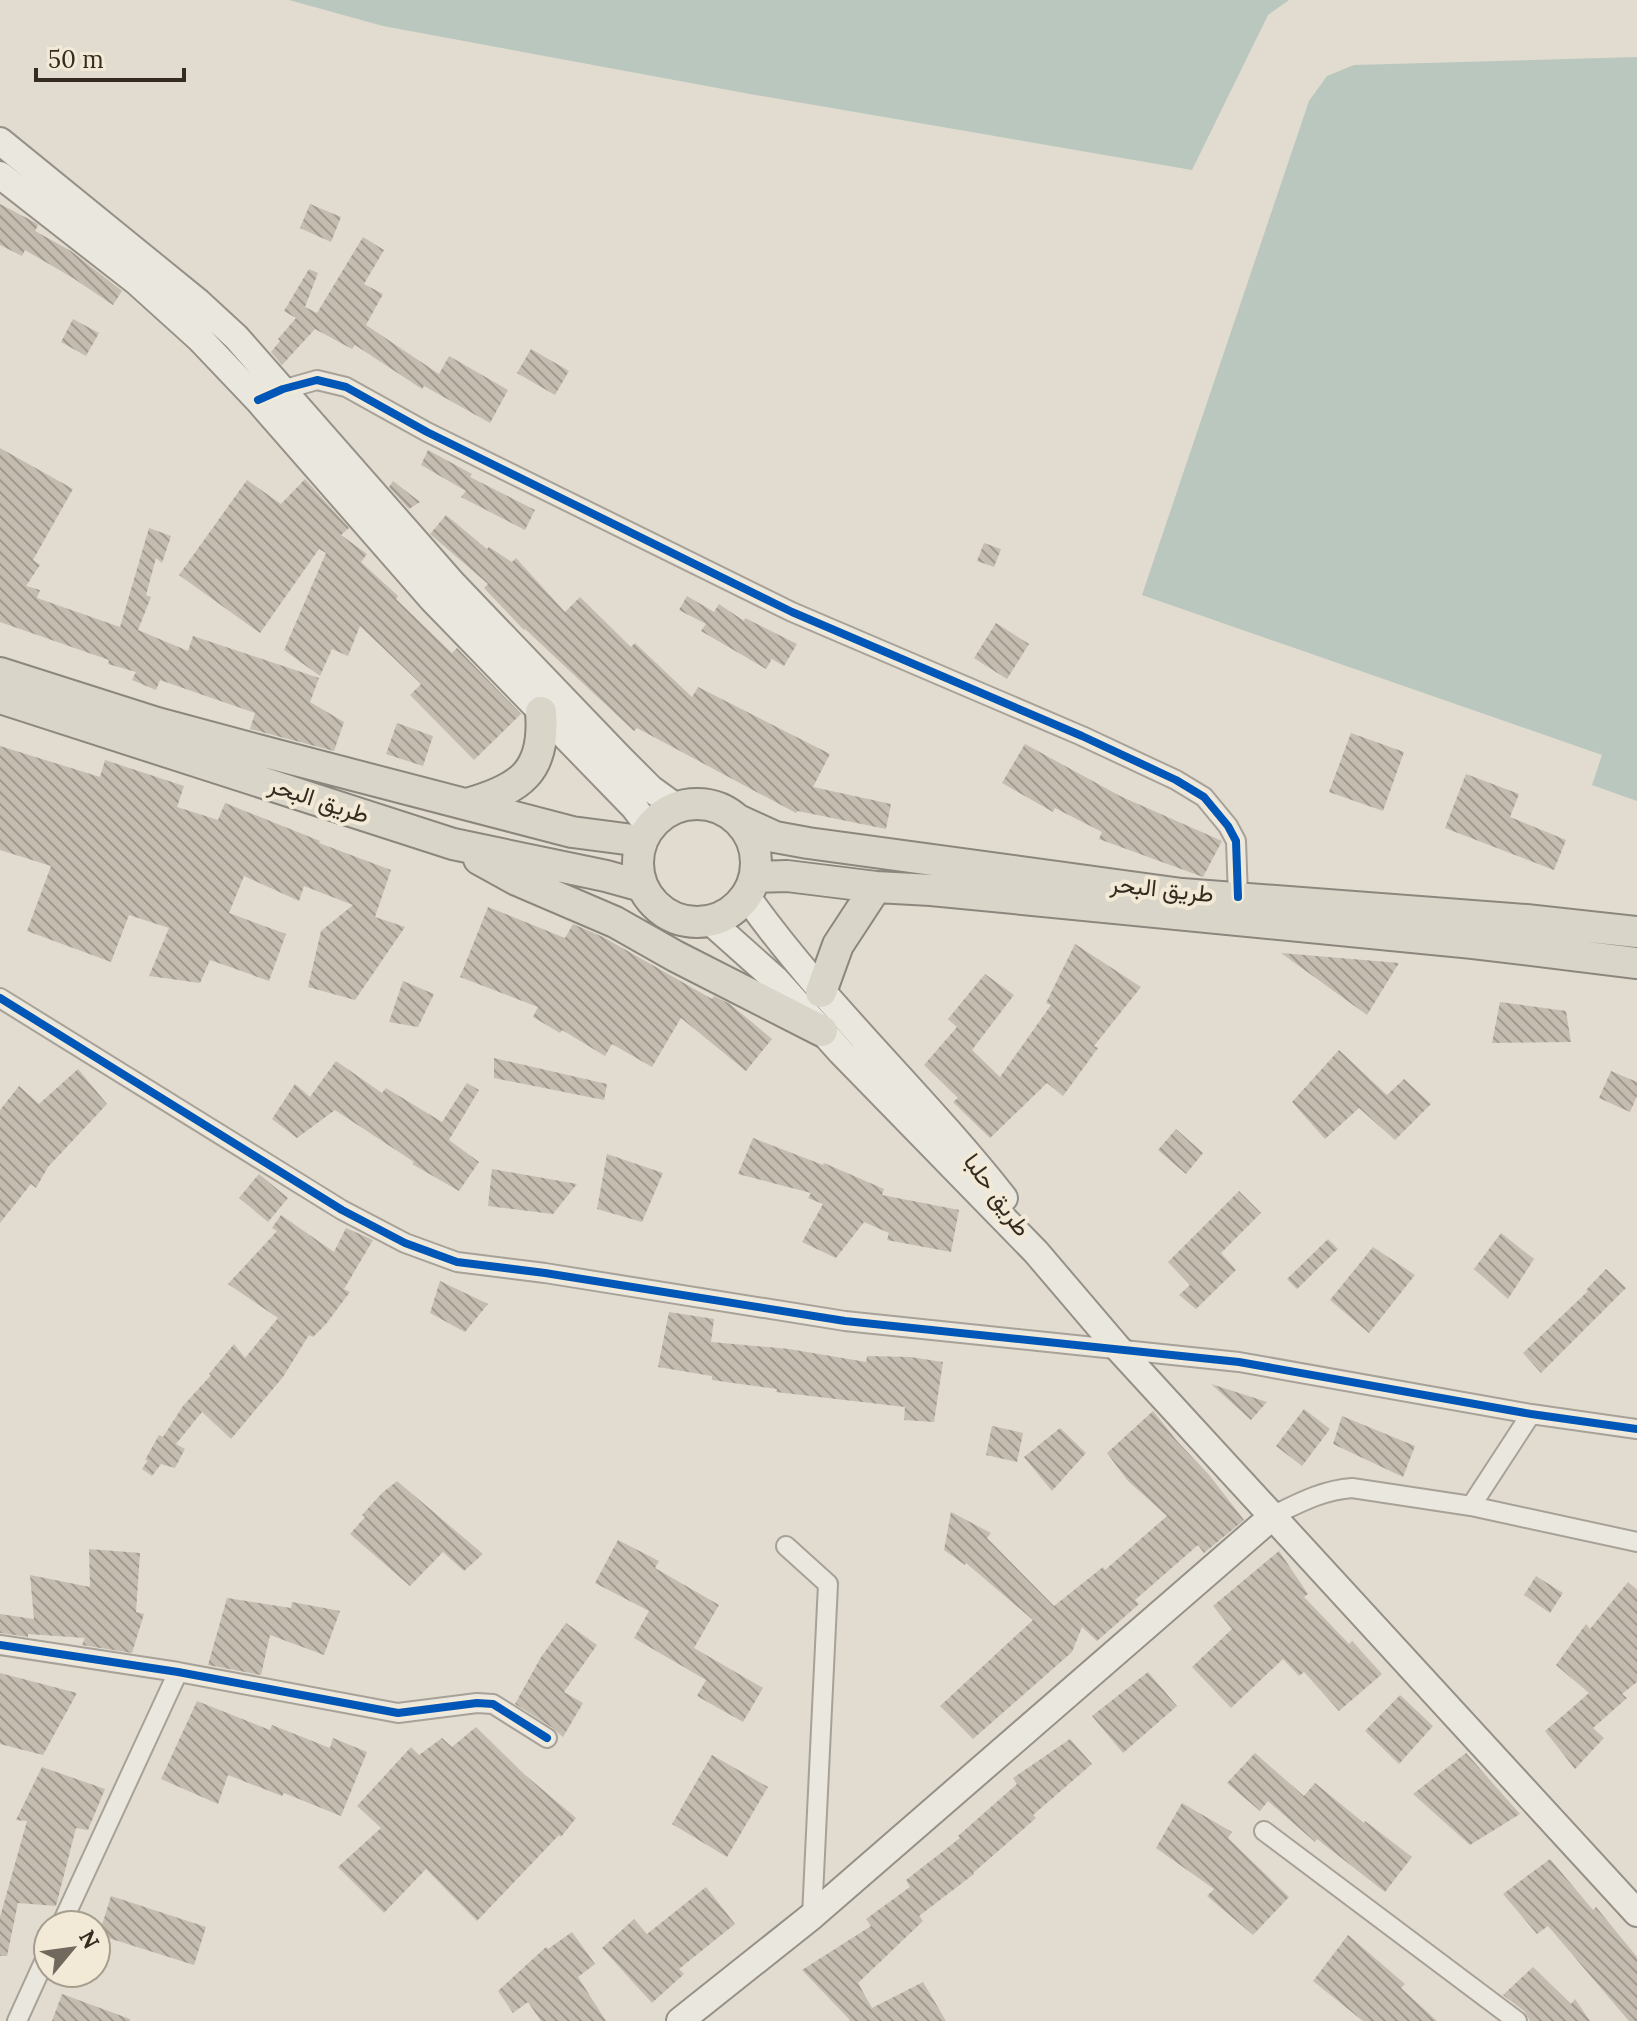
<svg xmlns="http://www.w3.org/2000/svg" width="1637" height="2021" font-family="Lora,Vazirmatn,serif">
<defs>
<pattern id="building-back-hatch" width="6" height="6" patternUnits="userSpaceOnUse" patternTransform="scale(2)"><rect width="6" height="6" fill="#c5bcb0"/><path d="M-1 5l2 2M0 0l6 6M5-1l2 2" fill="none" stroke="#a1998f"/></pattern>
</defs>
<rect width="100%" height="100%" fill="#e1dccf"/>
<path fill="#b9c7be" d="M289,0h1000l-21,15 -76,155 -442,-76 -367,-68z
M1637,57v744l-45,-16 10,-30 -460,-160 167,-494 18,-25 27,-11z"/>
<path fill="url(#building-back-hatch)" d="M0,204l36,19 2,2 -3,6 36,20 51,40 -9,14 -40,-27 -48,-28 -3,6 -22,-11z
M310,204l31,13 -10,25 -31,-14z
M363,237l21,13 -20,34 19,10 -17,31 73,49 10,-18 59,34 -18,33 -66,-37 -2,3 -67,-44 -3,4 -37,-20 -33,36 -11,-13 9,-11 -2,-2 18,-21 -12,-7 25,-42 9,4 -13,34 12,6z
M73,319l26,14 -13,23 -25,-14z
M531,349l38,22 -14,24 -38,-22z
M0,448l73,41 -40,71 7,5 -14,21 14,4 -3,8 83,29 29,-99 22,8 -9,27 -6,-5 -10,37 5,2 -13,33 50,21 5,-15 126,42 -9,24 34,20 -10,29 -84,-22 5,-16 -95,-33 -4,10 -24,-10 4,-8 -28,-8 1,-4 -109,-38z
M428,450l44,24 -2,3 65,33 -10,20 -64,-33 5,-6 -45,-26z
M305,479l44,49 -8,7 26,19 -6,8 37,34 -2,3 56,54 5,-5 64,66 -47,46 -64,-65 11,-11 -61,-58 -12,30 -16,-7 -12,27 -36,-26 42,-97 -7,-4 -59,84 -81,-58 68,-95 34,24z
M393,481l27,21 -11,7 -20,-22z
M446,515l41,34 2,-2 23,15 4,-4 49,54 15,-15 51,50 4,-4 57,54 6,-10 132,67 -17,33 78,17 -5,25 -88,-18 -2,2 -159,-85 -3,3 -109,-102 -1,1 -40,-42 4,-4 -58,-50z
M984,543l17,6 -7,18 -17,-6z
M687,596l27,16 5,-8 25,17 1,-3 52,26 -13,22 -12,-7 -6,10 -65,-38 5,-7 -27,-14z
M996,623l33,21 -22,35 -33,-21z
M397,723l36,13 -10,30 -37,-12z
M1351,733l53,19 -21,59 -54,-19z
M1025,744l95,52 102,45 -19,36 -104,-38 3,-7 -47,-24 -2,4 -51,-29z
M0,746l100,31 5,-17 79,26 -7,21 41,13 7,-17 95,38 -1,2 72,27 -16,47 30,10 -50,73 -47,-13 13,-56 32,-26 -49,-19 -5,15 -55,-25 -15,37 57,21 -17,47 -59,-21 -10,23 -51,-7 20,-48 -40,-13 -18,47 -84,-31 24,-65 -51,-16z
M1466,774l53,20 -9,23 56,23 -12,30 -109,-42z
M488,907l77,31 8,-14 30,13 109,62 2,-3 16,8 42,35 -26,32 -65,-53 -29,49 -40,-23 -7,12 -43,-26 -2,3 -27,-16 5,-10 -78,-30z
M1075,944l66,43 -47,59 4,2 -35,48 -16,-13 -57,55 -37,-36 5,-4 -34,-33 33,-38 -9,-8 37,-45 29,21 -42,55 28,27 51,-72 -5,-2z
M1281,953l118,10 -32,52z
M403,981l31,13 -16,33 -29,-5z
M1500,1002l66,9 5,31 -79,1z
M1339,1050l48,45 17,-16 27,25 -36,36 -36,-32 -34,31 -33,-37z
M494,1058l113,26 -3,16 -110,-22z
M336,1061l46,32 4,-5 56,34 25,-39 12,7 -30,50 30,22 -20,29 -47,-27 2,-2 -79,-52 -38,28 -25,-19 23,-35 15,13z
M78,1069l29,35 -59,63 -12,21 -5,-4 -31,39v-113l19,-24 20,18z
M1611,1071l26,11v14l-7,16 -31,-14z
M1176,1129l27,24 -17,21 -28,-24z
M753,1138l70,27 1,-2 60,26 -2,6 77,15 -8,42 -64,-12 2,-7 -25,-11 -28,36 -34,-16 21,-38 -15,-6 3,-5 -73,-19z
M607,1154l56,19 -21,49 -45,-13z
M492,1169l85,15 -24,30 -65,-8z
M259,1174l29,24 -20,24 -29,-24z
M1239,1191l22,22 -40,40 15,17 -40,39 -17,-14 11,-10 -22,-23z
M281,1215l53,37 12,-24 27,12 -29,49 6,3 -24,32 -13,13 -4,-2 -26,42 -52,62 -29,-27 -26,32 9,5 -10,19 -14,-4 -9,12 -10,-7 6,-9h-3l14,-25 4,2 20,-31 28,-31 -2,-1 25,-30 11,14 33,-40 -50,-34 49,-53 -5,-3z
M1501,1233l33,26 -26,40 -34,-30z
M1328,1239l10,10 -41,40 -10,-10z
M1373,1247l42,28 -46,58 -39,-33z
M1606,1269l20,19 -85,85 -18,-20 65,-62 -2,-1z
M440,1281l48,23 -23,28 -35,-19z
M669,1312l45,7 -3,23 78,7 77,13 1,-6 43,1 33,5 -9,60 -30,-2 1,-13 -129,-15 1,-3 -65,-9v-4l-54,-9z
M1211,1384l56,18 -16,18z
M1304,1409l26,20 -28,37 -26,-20z
M1153,1411l24,30 33,35 34,44 -40,33 -6,-8 -63,55 4,4 -42,37 -15,-14 -10,25 -99,87 -33,-33 93,-86 -67,-57 -1,2 -21,-15 7,-38 40,21 -4,5 67,68 49,-39 2,3 62,-54 -39,-35 -21,-28z
M1342,1416l73,30 -12,31 -70,-33z
M992,1426l31,7 -6,29 -31,-7z
M1060,1428l26,25 -34,38 -28,-34z
M397,1481l86,73 -19,17 -21,-19 -33,34 -60,-52 15,-17 -3,-2 20,-22z
M618,1540l41,21 -4,7 64,37 -25,43 69,40 -20,34 -46,-26 9,-16 -72,-42 15,-27 -54,-28z
M89,1549l51,4 -4,59 8,2 -12,39 -50,-8 3,-7 -57,-4v3l-28,-4v-19l34,5 -4,-44 60,12z
M1279,1551l29,43 -4,3 45,47 3,-3 30,33 -43,37 -35,-39 -5,4 -16,-17 -52,49 -39,-41 40,-38 -19,-23z
M1536,1576l27,17 -13,20 -26,-18z
M1628,1582l9,8v92l-15,12 5,4 -34,30 11,10 -29,31 -30,-38 44,-38 -33,-28 30,-41 4,5z
M227,1598l64,10 1,-6 48,9 -16,44 -54,-20 -9,40 -53,-10z
M566,1623l31,22 -33,47 19,11 -20,34 -10,-9 -38,-24 26,-47z
M1148,1672l29,34 -54,47 -31,-37z
M0,1673l77,20 -34,62 -43,-11z
M1400,1695l33,31 -34,38 -34,-33z
M197,1701l73,29 2,-5 58,23 3,-10 34,14 -26,64 -57,-23 -2,3 -54,-21 -10,29 -57,-25z
M476,1727l48,47 52,44 -15,19 -2,-2 -82,86 -51,-52 -42,44 -46,-46 43,-39 -24,-22 54,-59 8,8 23,-17 10,9z
M1070,1739l22,25 -59,51 3,3 -63,55 1,1 -55,42 4,5 -65,62 14,25 51,-26 23,39h-98l2,-1 -48,-50 69,-44 -5,-7 44,-32 -4,-7 54,-42 -2,-2 59,-52 -4,-6z
M1255,1753l49,43 11,-13 49,40 1,-2 47,36 -27,35 -68,-53 -2,3 -47,-41 -8,10 -33,-28z
M1466,1753l54,61 -50,31 -57,-51z
M712,1755l56,32 -41,70 -55,-33z
M42,1767l63,22 -17,41 -12,-2 -20,78 -38,-3 -11,53h-7v-39l27,-96 -11,-1z
M1182,1803l50,29 -4,6 61,59 -36,38 -46,-39 7,-7 -58,-41z
M1550,1859l43,51 3,-3 41,50v64h-8l-81,-95 -11,8 -34,-40z
M706,1887l29,37 -56,45 5,5 -32,29 -50,-55 32,-29 13,15z
M111,1896l95,31 -12,38 -95,-30z
M572,1932l23,32 -17,13 28,44h-65l-13,-19 -15,11 -15,-22 48,-44 2,2z
M1348,1935l57,49 -4,4 36,33h-74l-50,-40z
M1533,1967l38,37 4,-5 15,22h-60l-6,-10 -21,-16z
M62,1994l68,25v2h-78z"/>
<g fill="none" stroke-linecap="round" stroke-linejoin="round">
<g stroke="#a7a197" stroke-width="22">
<path id="minor" d="M275,392l42,-12 29,7 81,45 365,180 290,124 94,44 28,17 24,29 8,15 2,56
M0,998l342,212 63,33 52,19 88,11 300,48 394,41 292,52 106,15
M1471,1506l60,-92
M1274,1515c25,-12 49,-25 78,-27l119,18 166,36
M786,1546l42,38 -16,332
M0,1645l178,27 220,41 79,-10 16,1 54,34
M1264,1831l253,190
M61,1925l117,-253
M17,2021l31,-68"/>
</g>
<g stroke="#969188" stroke-width="30">
<path id="secondary" d="M0,141l198,161 38,35 217,247 166,173 32,32 25,18
M0,175l137,107 63,57 58,61 174,199 202,208 15,20
M747,897c77,108 175,197 257,301
M711,922l65,58 65,72 195,200 81,95 520,566
M680,2021l132,-105 462,-401"/>
</g>
<g stroke="#8c877e" stroke-width="34">
<path id="trunk" d="M0,673l157,50 108,29 307,80 69,9
M0,698l453,146 153,32 36,10
M638 863a59 59 0 1 1 118 0a59 59 0 1 1-118 0Z
M467,804c53,-15 79,-32 74,-92
M740,821l35,16 33,6 374,51 344,26 111,12
M479,859l38,21 98,42 60,34 147,75
M755,877l32,-1 89,11 55,3 542,53 164,20
M821,992l17,-47 38,-58"/>
</g>
<use href="#minor" stroke="#eae7df" stroke-width="18"/>
<use href="#secondary" stroke="#eae7df" stroke-width="26"/>
<use href="#trunk" stroke="#dad5c9" stroke-width="30"/>
<g stroke="#f2ead6" stroke-width="13">
<path id="cycleway" d="M258,400l25,-11 34,-9 29,7 81,45 365,180 290,124 94,44 28,17 24,29 8,15 2,56
M0,998l342,212 63,33 52,19 88,11 300,48 394,41 292,52 106,15
M0,1645l178,27 220,41 79,-10 16,1 54,34"/>
</g>
<use href="#cycleway" stroke="#0057b8" stroke-width="8"/>
</g>
<g text-anchor="middle" stroke-width="8" stroke-linejoin="round" paint-order="stroke">
<g font-size="24" fill="#352b20" stroke="#f2ead6">
<text transform="translate(319 800) rotate(18)" y="8">طريق البحر</text>
<text transform="translate(1162 889) rotate(6)" y="8">طريق البحر</text>
<text transform="translate(997 1195) rotate(54)" y="8">طريق حلبا</text>
</g>
</g>
<g transform="translate(72 1949) rotate(61)"><circle r="38" fill="#f2ead6" stroke="#a69e8d" stroke-width="2"/>
<path d="M0-6L14 30L0 20L-14 30Z" fill="#71695d"/>
<text y="-12" font-size="22" font-weight="bold" text-anchor="middle" fill="#352b20">N</text>
</g>
<path d="M36 68v12h148v-12" fill="none" stroke="#352b20" stroke-width="4"/>
<text x="48" y="68" font-size="24" fill="#352b20" stroke="#f2ead6" stroke-width="6" paint-order="stroke">50 m</text>
</svg>
